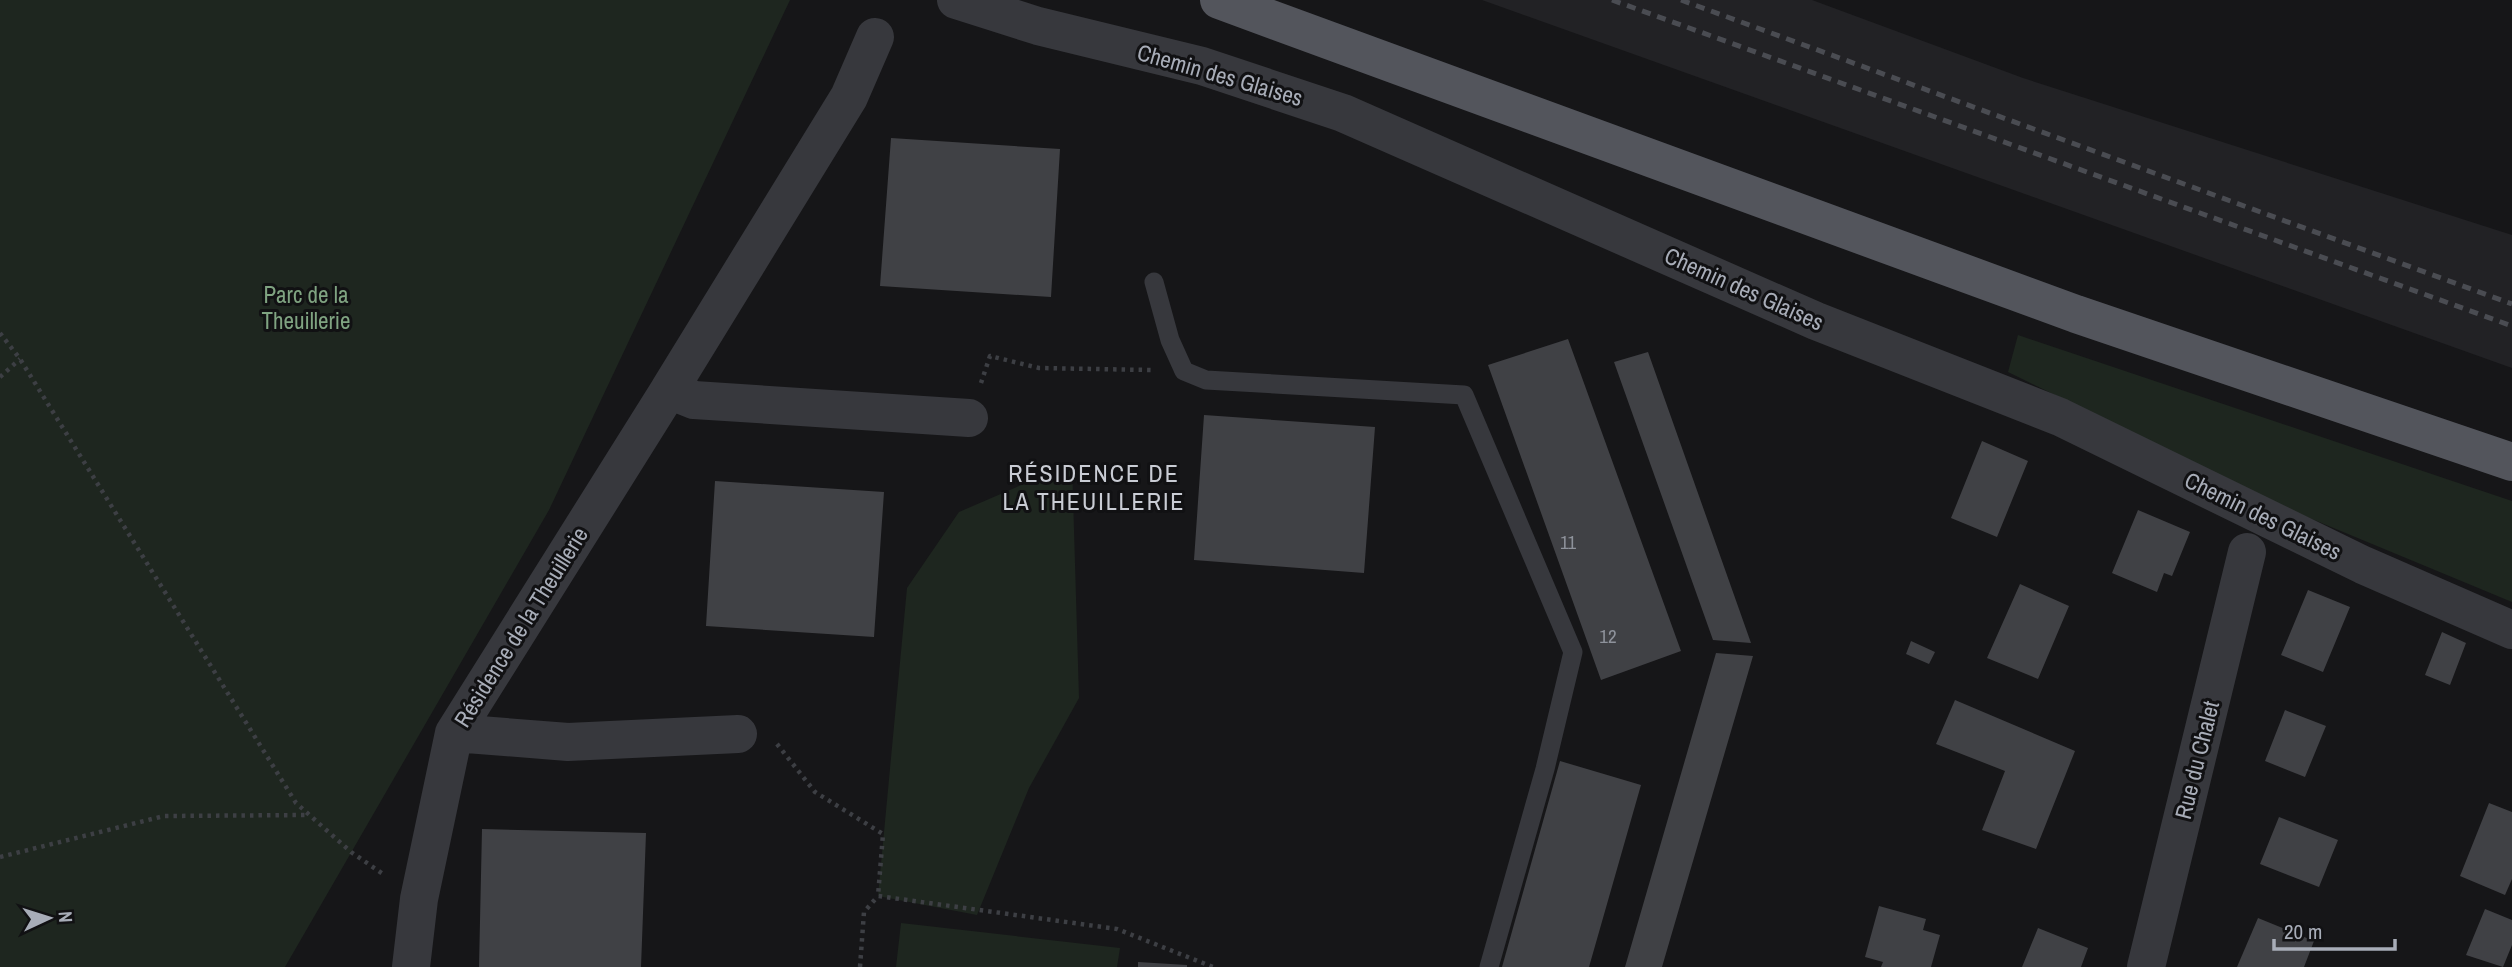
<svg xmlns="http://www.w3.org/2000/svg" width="2512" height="967" font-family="'Archivo Narrow',sans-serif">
<rect width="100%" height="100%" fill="#161618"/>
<path fill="#222225" d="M1482,0h330l211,78 489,157v133z"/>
<path fill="#1e261f" d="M0,0h790l-241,510 -264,457h-285z
M2018,335l494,166v101l-217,-90 -287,-140z
M1072,463l7,235 -50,90 -52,127 -99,-19 29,-308 52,-76z
M901,923l219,25 -3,19h-221z"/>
<path fill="#404145" d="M891,138l169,11 -9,148 -171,-11z
M1568,339l113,312 -80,29 -113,-315z
M1648,352l103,291 -38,-3 -99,-278z
M1204,415l171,12 -11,146 -170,-13z
M1982,441l46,20 -31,76 -46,-19z
M715,481l169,11 -10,145 -168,-11z
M2138,510l52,22 -18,44 -8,-3 -7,19 -45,-19z
M2020,584l49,22 -31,73 -51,-21z
M2308,590l42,17 -27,65 -42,-17z
M2442,632l24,11 -16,42 -25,-10z
M1911,641l24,11 -6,12 -23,-10z
M1716,653l37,3 -91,311h-37z
M1955,700l120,51 -39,98 -54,-19 23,-59 -69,-27z
M2285,710l41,16 -21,51 -40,-16z
M1560,761l81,24 -52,182h-87z
M2489,803l23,9v67l-7,16 -45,-19z
M2279,817l59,23 -19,47 -59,-23z
M482,829l164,4 -5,134h-162z
M1879,906l47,13 -3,11 17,5 -9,32h-50l2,-5 -18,-5z
M2485,909l27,11v25l-9,22 -37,-12z
M2258,918l56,23 -10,26h-67z
M2038,928l50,20 -7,19h-59z
M1138,962l49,3v2h-49z"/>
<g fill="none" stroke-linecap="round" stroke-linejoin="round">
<path stroke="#3d3f44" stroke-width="4.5" stroke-dasharray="3.5 5" stroke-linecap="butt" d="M0,333l20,26 276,444 55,49 32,22
M0,377l20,-18
M981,383l9,-27 49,12 112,2
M777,744l38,48 68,42 -5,62 239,33 96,38
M0,857l164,-41 145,-1
M860,967l4,-55 14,-16"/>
<path stroke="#37383d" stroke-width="19" d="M1154,282l16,58 14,31 22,9 258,15 109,257 -28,117 -56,198"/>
<path stroke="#37383d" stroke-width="38" d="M956,0l82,26 164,40 141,47 473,208 244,96 303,148 149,65
M669,390l180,-293 26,-60
M454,733l114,9 170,-8
M411,967l8,-68 35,-166 215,-343 25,10 275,18
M2146,967l101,-415"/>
<path stroke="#53555c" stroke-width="38" d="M1219,0l857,314 436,148"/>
<path stroke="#4a4c52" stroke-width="5" stroke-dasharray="9 7" stroke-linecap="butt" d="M1612,0l900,326
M1681,0l831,304"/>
</g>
<g text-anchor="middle" stroke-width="6" stroke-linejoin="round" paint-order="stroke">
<g font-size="19" fill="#8e929b">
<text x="1568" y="549">11</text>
<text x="1608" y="643">12</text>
</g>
<g font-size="23" fill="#a8adb8" stroke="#111113">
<text transform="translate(1220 75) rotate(16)" y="8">Chemin des Glaises</text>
<text transform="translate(1744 289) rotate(24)" y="8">Chemin des Glaises</text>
<text transform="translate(2263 516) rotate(26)" y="8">Chemin des Glaises</text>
<text transform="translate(521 627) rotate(-58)" y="8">Résidence de la Theuillerie</text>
<text transform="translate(2197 760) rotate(-76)" y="8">Rue du Chalet</text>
</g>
<g font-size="23" fill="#7fa381" stroke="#111113">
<text x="306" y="303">Parc de la<tspan x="306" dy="26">Theuillerie</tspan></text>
</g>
<g font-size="24" letter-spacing="2" fill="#c9ccd4" stroke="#111113">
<text x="1094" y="482">RÉSIDENCE DE<tspan x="1094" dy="28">LA THEUILLERIE</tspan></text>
</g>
</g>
<g transform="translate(49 918) rotate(86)" stroke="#111113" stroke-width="5" paint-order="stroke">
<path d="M0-5L12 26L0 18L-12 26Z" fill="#a8adb8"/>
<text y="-10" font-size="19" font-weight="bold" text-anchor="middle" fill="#a8adb8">N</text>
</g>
<path d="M2274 939v10h121v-10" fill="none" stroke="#a8adb8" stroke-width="3.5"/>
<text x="2284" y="939" font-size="21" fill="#a8adb8" stroke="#111113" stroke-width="5" paint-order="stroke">20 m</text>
</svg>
